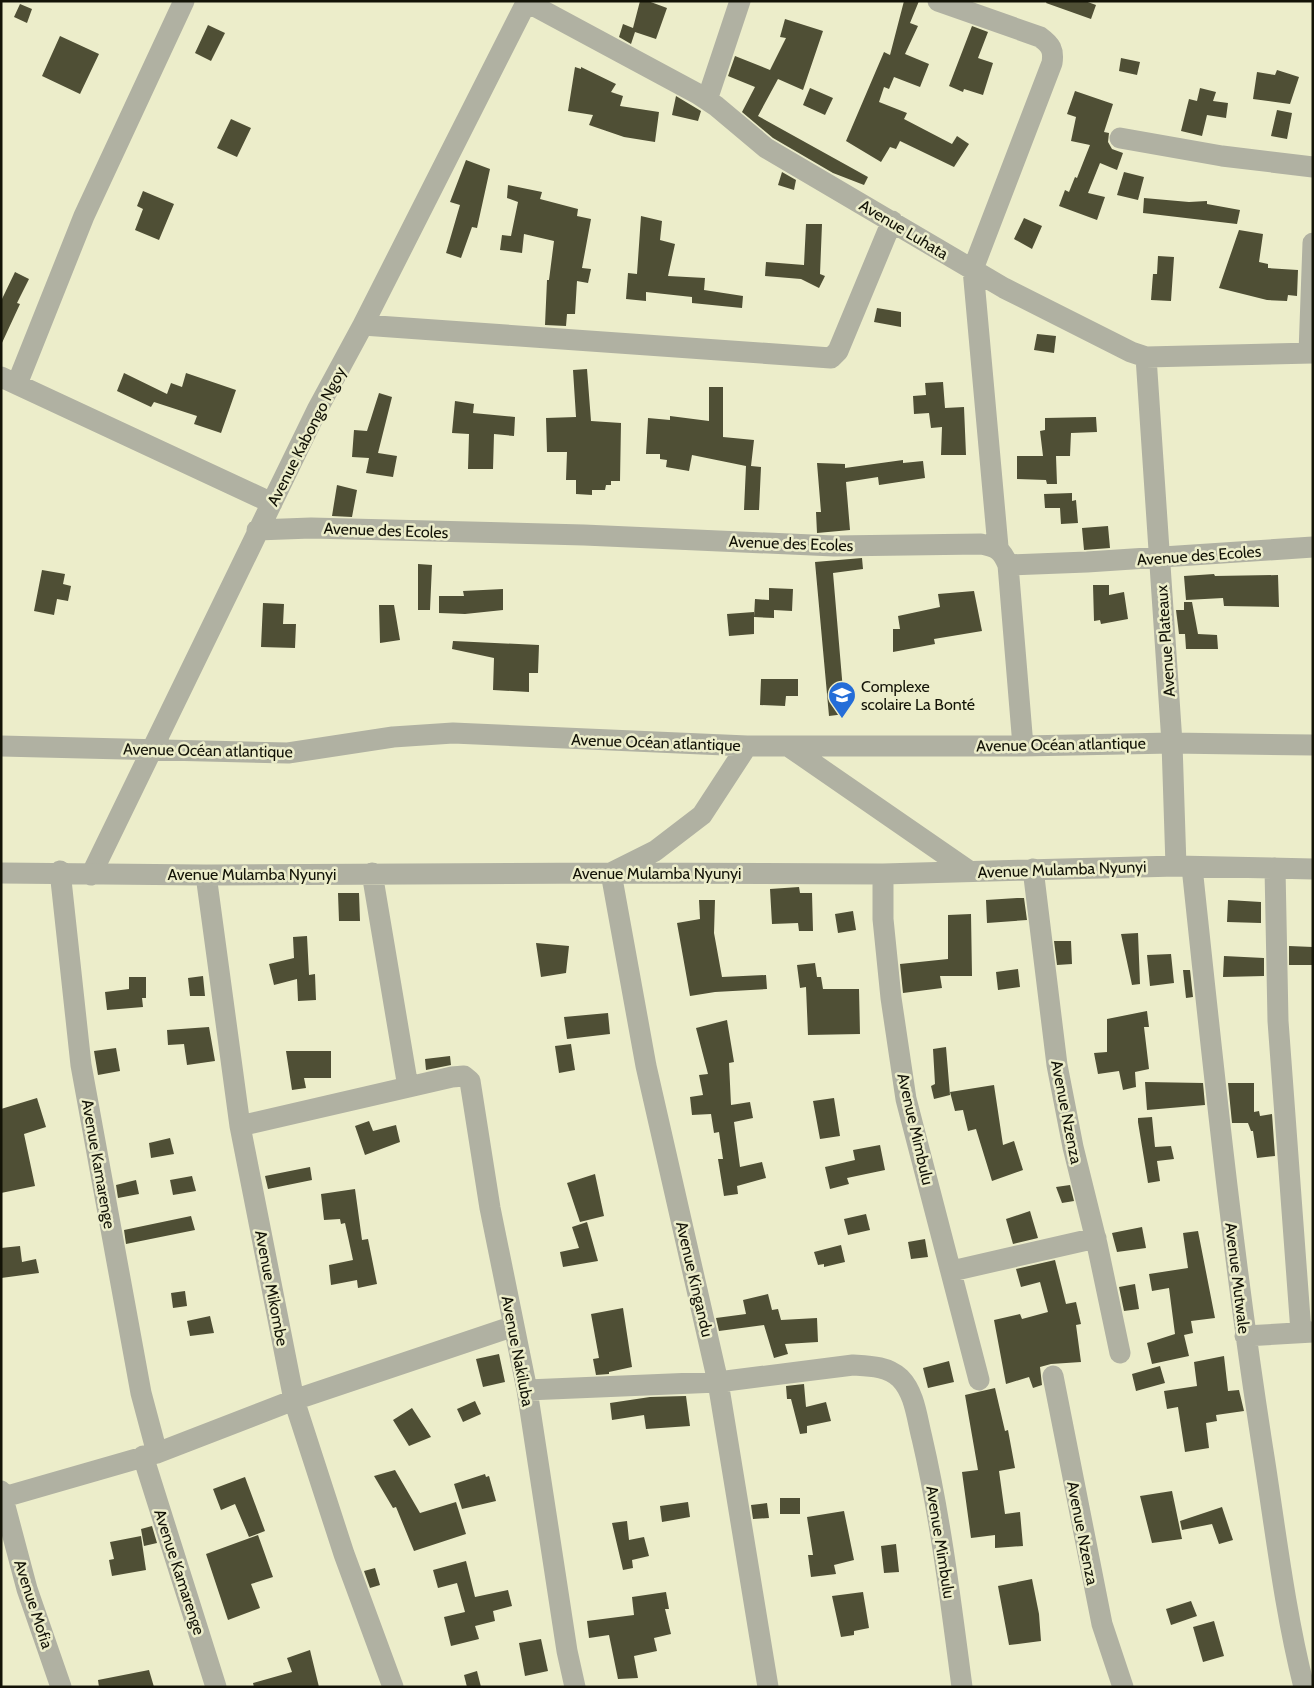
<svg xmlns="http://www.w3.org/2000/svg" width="1314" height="1688" font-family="Cabin,sans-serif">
<rect width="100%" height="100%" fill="#ecedca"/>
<path fill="#4f4f35" d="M640,1h8l19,7 -11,31 -21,-7 -4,12 -12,-7 4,-13 10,4z
M904,1h15l-9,22 8,3 -13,28 24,10 -9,23 -26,-10 -5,12 -5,-2 -5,15 28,11 -3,6 48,25 5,-8 12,8 -15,23 -54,-26 -4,8 -6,-2 -9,15 -35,-21 38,-89 6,3z
M1047,1h38l11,4 -5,14 -45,-16z
M20,4l12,5 -5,14 -13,-6z
M785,19l38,12 -20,59 -25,-11 -20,37 110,61 -4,8 -31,-12 -60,-35 -31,-26 13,-25 -27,-11 7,-20 35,14 16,-32 -6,-1z
M208,25l17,8 -14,28 -16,-8z
M972,26l16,6 -10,26 15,5 -10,32 -19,-6 -1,3 -14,-6z
M60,36l39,18 -19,40 -38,-18z
M1121,58l19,4 -3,13 -18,-4z
M575,67l6,2v-2l35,17 -5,8 12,4 -3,10 39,6 -4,30 -31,-5 -35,-12 4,-10 -25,-4z
M1277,70l22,7 -9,27 -37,-5 4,-27 18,3z
M810,88l23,10 -8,17 -22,-10z
M1200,88l16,4 -3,9 15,2 -2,15 -19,-3 -5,21 -21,-5 8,-32 8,2z
M1075,91l38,13 -9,28 5,1 -1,9 4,7 11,4 -6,17 -17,-7 -12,30 17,4 -8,23 -38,-14 6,-16 4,2 6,-15 2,1 13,-33 -19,-4 5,-24 -9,-3z
M676,96l25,15 -3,10 -26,-6z
M1277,110l15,3 -5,26 -16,-3z
M231,119l20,9 -14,29 -20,-9z
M466,160l24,9 -13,59 -5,-1 -11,31 -15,-5 14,-48 -10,-3z
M782,172l14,8 -2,10 -16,-5z
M1124,172l20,5 -6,23 -21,-5z
M508,185l34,7 -2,7 38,10 -1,7 14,3 -9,49 9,1 -3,14 -11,-2 -2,33h-8l-1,12 -21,-1 2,-45h2l5,-39 -30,-7 -2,19 -22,-3 2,-15 9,1 7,-34 -11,-4z
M143,191l31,13 -15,36 -24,-10 8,-21 -6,-3z
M1144,198l45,4 18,-1v3l33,6 -3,14 -94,-11z
M641,216l21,5 -2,19 15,4 -7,32 37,2 -1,12 39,6 -1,12 -50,-5v-6l-46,-5v9l-20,-2 2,-26 9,1z
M1024,218l18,8 -10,23 -18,-10z
M806,224h16l-2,50 5,2 -6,12 -18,-9 -36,-3 1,-14 38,3z
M1239,230l24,4 -4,28 9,2v4l30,2 -1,26 -9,-1 -1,6 -20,-1 -48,-12z
M1158,256l16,1 -3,44 -20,-1 2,-26h4z
M15,272l14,7 -12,24 3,1 -19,41v-44z
M877,308l24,4v15l-27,-5z
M1037,334l19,2 -2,17 -20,-3z
M587,369l4,52 30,2 -1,58h-9v4h-5l-1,5h-13v5l-16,-1v-14h-10l1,-28h-20l-1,-34 30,-1 -3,-47z
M124,373l43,21 4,-11 11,4 4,-14 50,17 -15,43 -27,-9 3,-8 -43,-14 -3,5 -34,-16z
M943,382l2,26 19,-1 2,48h-25l1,-28 -11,1 -2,-15 -15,1 -1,-18 13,-1 -1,-12z
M709,387h14v50l31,3 -3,26 10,1 -2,43h-15l2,-44 -54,-11 -3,16 -23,-4 1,-7 -7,-1v-5h-14l2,-36 22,2v-4l39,5z
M379,393l13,4 -14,56 19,3 -4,21 -27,-4 3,-15 -17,-1 2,-27 13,1z
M455,401l19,3 -1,9 42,4 -1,19 -20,-2 -1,35h-25l1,-35 -17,-1z
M1096,417l1,15 -26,1 -1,23h-14l1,28h-10l-1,-4 -29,-1v-23h26l-3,-25 5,-1v-12z
M903,460v3l20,-2 2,17 -46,7 -1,-8 -32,5 4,48 -33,3 -1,-21h5l-4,-49 28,1v4z
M337,485l20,5 -5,27 -20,-1z
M1072,493v8l4,-1 2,23 -17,1 -1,-16h-15l-1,-14z
M1108,526l2,22 -26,2 -2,-22z
M862,558l1,11 -30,4 12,141 -16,2 -14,-154z
M418,564l14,1 -2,45h-12z
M42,570l23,4 -2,10 8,2 -3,15 -11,-2 -3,16 -20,-4z
M1214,574l1,2 63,-1 1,32 -55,-1 -1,-8 -37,2 -2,-24z
M1093,585h16v10l15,-3 4,27 -27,5 -1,-4 -6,1z
M769,588l24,1 -1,22 -18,-1v8l-20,-1 1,-18 14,1z
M503,589v21l-38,4 -26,-1v-17h25l-1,-5z
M974,591l8,40 -48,8 1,5 -42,8v-23h7l-2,-13 42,-9 -2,-13z
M1184,602h8l6,32 19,1 1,14h-32l-1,-15h-6l-3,-24h8z
M263,603l21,1 -1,20h13l-1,24 -34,-1z
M379,605h15l6,35 -20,3z
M754,612v22l-25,2 -2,-22z
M453,641l86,4 -1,28h-9v19l-36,-2 1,-32 -42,-9z
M761,679h37v17h-12l-1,10 -25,-1z
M799,887l1,6h12l1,38h-14l-1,-8 -26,1 -2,-35z
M338,893h21l1,28h-21z
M1017,898h7l3,22 -40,3 -1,-23z
M699,900h16l-1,33 8,44 44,-2 1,14 -52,3 -25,4 -13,-73 23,-4z
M1228,900l33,2v21l-34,-1z
M853,911l3,19 -18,3 -3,-19z
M971,914l1,62h-32l2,12 -39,5 -3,-29 48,-5v-44z
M1138,933l2,51 -8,1 -11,-51z
M307,936l2,39 6,-1 1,26 -18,1 -1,-22 -23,6 -5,-21 25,-6 -1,-21z
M1054,941h17l1,23 -15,1z
M536,943l33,3 -3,27 -25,4z
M1289,946l24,1v18h-24z
M1171,954l3,29 -24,3 -3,-31z
M1224,956l40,2v18l-41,1z
M815,963l2,14h4l2,12h36l1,45 -52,1 -2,-48 -6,1 -3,-23z
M1018,969l2,18 -22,3 -2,-18z
M1183,970h7l3,27 -7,1z
M203,976l2,20h-15l-2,-18z
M129,977h17v21h-4l1,9 -36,3 -2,-18 24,-3z
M1147,1011l2,16h-5l5,42 -14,3 1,15 -13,3 -4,-19 -21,3 -4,-21 13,-1v-33z
M608,1013l2,21 -43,5 -3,-22z
M727,1020l7,42 -5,1 2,42 19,-3 3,16 -19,4 6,45 22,-5 4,16 -29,8 1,8 -14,2 -6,-37h5l-4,-27 -5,1 -3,-19 -19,1 -2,-18 13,-2 -4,-20 9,-1 -12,-46z
M209,1027l6,34 -28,4 -3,-21 -16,1 -1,-15z
M571,1044l4,26 -16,3 -4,-27z
M946,1047l4,48 -16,4 -3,-13 4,-2 -2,-35z
M116,1048l4,23 -22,4 -4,-24z
M286,1051h45v27h-27l2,10 -14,2z
M450,1056l1,9 -25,5 -1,-11z
M1145,1082l58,1 2,22 -58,5z
M1228,1083h26v29l5,-1 1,5 12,-2 3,42 -18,2 -4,-27h-2l-3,-8h-16z
M994,1085l9,60 11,-4 9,29 -31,11 -16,-52 -8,2 -5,-21 -8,1 -5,-19z
M37,1098l9,29 -22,7 11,52 -34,7v-84z
M834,1098l6,38 -20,3 -7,-38z
M1152,1117l3,30 16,-1 3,13 -17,2 3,20 -12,2 -10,-61v-4z
M369,1121l4,10 23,-6 4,17 -35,13 -10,-29z
M170,1138l4,16 -23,4 -2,-15z
M880,1145l5,25 -38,8 2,6 -19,5 -5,-22 30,-7 -2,-10z
M310,1167l2,13 -44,9 -3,-13z
M595,1174l9,42 -24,6 -13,-39z
M192,1176l4,15 -23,4 -3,-15z
M136,1180l3,14 -21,4 -2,-13z
M1070,1185l4,16 -12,2 -6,-16z
M355,1189l7,51 6,-1 9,45 -19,4 -1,-8 -26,5 -2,-20 24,-5 -8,-37 -4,1 -1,-5 -16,1 -3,-26z
M1030,1211l8,27 -25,6 -7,-25z
M866,1214l4,16 -22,5 -4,-16z
M191,1216l4,14 -69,14 -2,-14z
M587,1222l11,39 -35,6 -3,-15 19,-4 -7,-21z
M1142,1227l4,21 -29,4 -5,-19z
M1198,1231l17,87 -24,3 2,12 -9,2 5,21 -37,8 -5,-21 28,-9 -6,-46 -17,3 -3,-17 39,-6 -5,-35z
M925,1239l3,18 -17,2 -3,-17z
M841,1245l4,17 -21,5v-3l-6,1 -4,-13z
M20,1246l2,16 14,-3 3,14 -38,5v-30z
M1055,1260l11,44 10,-2 5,22 -5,1 5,37 -30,2 -11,3 2,18 -9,3 -4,-11 -23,7 -12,-64 26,-6 2,5 26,-7 -8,-30 -19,5 -5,-18z
M1135,1284l4,25 -15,2 -5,-24z
M185,1291l2,15 -14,2 -2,-15z
M768,1294l4,16 6,-1 3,11 36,-2 1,24 -33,2 3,10 -14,4 -10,-33 -45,6 -3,-13 30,-4 -3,-14z
M623,1308l9,59 -23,5v2l-13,1 -3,-16 6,-1 -8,-44z
M210,1316l4,17 -24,3 -3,-15z
M499,1354l6,28 -22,5 -7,-28z
M1224,1356l4,35 11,-1 5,21 -28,4 1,6 -11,2 3,25 -24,4 -7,-45 -11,2 -3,-18 33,-5 -3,-24z
M949,1361l5,21 -26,6 -5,-20z
M1160,1366l5,17 -29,8 -4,-17z
M804,1384l2,23 20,-5 5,19 -24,5v7l-7,1 -9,-35h-4l-1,-13z
M995,1388l10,43 3,-1 7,38 -16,3 6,43 15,-2 3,34 -28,2v-13l-24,3 -9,-66 16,-2 -13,-75z
M686,1396l4,30 -44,3 -2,-14 -32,5 -2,-17 40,-6z
M475,1401l6,13 -18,8 -6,-13z
M412,1408l19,29 -22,9 -16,-26z
M395,1470l25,43 36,-11 10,32 -52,17 -18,-44 -3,1 -19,-32z
M485,1474l1,3 3,-1 7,25 -34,8 -8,-25z
M245,1477l20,54 -16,6 -14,-33 -14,6 -8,-21z
M1172,1491l10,48 -30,4 -12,-47z
M780,1498h20v16h-20z
M688,1502l2,15 -28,5 -2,-16z
M767,1503l2,15 -16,1 -2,-14z
M1222,1507l11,33 -14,4 -7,-20 -30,6 -2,-9z
M844,1511l10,49 -20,5 2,9 -25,3 -3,-22h5l-6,-38z
M627,1521l2,19 15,-3 5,19 -17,4 1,8 -10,2 -11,-47z
M152,1526l5,17 -13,3 -3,-17z
M258,1535l15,42 -22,7 9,24 -32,12 -22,-66z
M141,1536l5,34 -34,6 -3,-16 5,-1 -4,-17z
M896,1544l3,28 -15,1 -3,-27z
M466,1561l9,36 33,-7 4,16 -19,5 2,10 -20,5 4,13 -28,7 -7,-29 21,-5 -8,-29 -19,5 -5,-18z
M375,1568l5,17 -10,3 -6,-17z
M1032,1579l7,35 2,27 -32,4 -11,-59z
M666,1592l3,17h-4l6,25 -17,4 3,13 -23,5 4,22 -20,1 -9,-44 -20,3 -2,-17 47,-6 -2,-18z
M863,1592l6,36 -15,3v4l-13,2 -9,-41z
M1191,1601l6,15 -26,9 -5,-16z
M1214,1621l10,35 -21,6 -10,-35z
M541,1639l7,32 -23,5 -6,-33z
M310,1650l9,37h-65l-1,-4 39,-11 -5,-14z
M149,1670l5,17h-55l-1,-7z
M477,1671l4,16h-14l-3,-12z"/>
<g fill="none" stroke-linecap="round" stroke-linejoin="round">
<path stroke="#b0b1a2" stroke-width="21" d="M938,1l102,36c11,8 14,13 12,26l-79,206 25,278
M527,2l171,92 18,12 50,42 238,140 127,64 15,5 167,-4
M707,100l33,-99
M1120,138l102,18 91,11
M363,325l468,33 7,-7 54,-130
M1309,353l4,-110
M1146,357l26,386 4,123
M1,377l271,126
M17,384l67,-168 100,-215
M257,530l54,-2 273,7 250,11 147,-2c16,3 21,6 27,21l79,-3 226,-15
M1008,565l15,181
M1,746l287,7 105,-16 60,-4 294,13h276l149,-3 141,2
M747,746l-45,69 -47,36 -44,22 35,193 72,316 50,305
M788,746l181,125
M1192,867c21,197 41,394 72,590 12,77 21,155 40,230
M1275,868l3,153 23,311
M1033,869l24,196 16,82 24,97 23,109
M60,871l21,194 60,328 16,60
M1,873l205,2 405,-2 272,1 293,-8 137,3
M372,873l36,214
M883,874v45l8,79 15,101 73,281
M91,875l226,-465 46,-85 164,-324
M206,875l34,251 54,274 50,154 49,133
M240,1126l212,-49 12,-1 6,5 20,127 37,182 40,261 8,36
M952,1271l144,-33
M1245,1336l68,-4
M1053,1376l49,248 21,63
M527,1390l191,-8 135,-17c16,1 34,1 47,13 15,15 17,41 22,60 19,82 29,166 40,249
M143,1456l73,231
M1,1491l26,98 34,98
M1,1498l156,-45 137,-53 220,-74"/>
</g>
<defs>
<g id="school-pin" transform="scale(1.4375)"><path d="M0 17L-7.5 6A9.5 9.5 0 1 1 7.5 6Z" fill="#246dd8" stroke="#ecedca"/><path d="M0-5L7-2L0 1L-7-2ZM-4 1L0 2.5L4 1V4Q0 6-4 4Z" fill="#fff"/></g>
</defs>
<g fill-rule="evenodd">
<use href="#school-pin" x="842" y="695"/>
</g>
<g text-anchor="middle" stroke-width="5" stroke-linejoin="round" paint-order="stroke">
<g font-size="16" fill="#131307" stroke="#ecedca">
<text transform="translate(904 229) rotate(31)" y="6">Avenue Luhata</text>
<text transform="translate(306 436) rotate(-63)" y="6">Avenue Kabongo Ngoy</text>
<text transform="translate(386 530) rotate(2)" y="6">Avenue des Ecoles</text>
<text transform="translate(791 543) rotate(2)" y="6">Avenue des Ecoles</text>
<text transform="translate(1199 555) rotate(-4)" y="6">Avenue des Ecoles</text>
<text transform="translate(1165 641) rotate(-94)" y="6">Avenue Plateaux</text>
<text transform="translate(656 742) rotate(2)" y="6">Avenue Océan atlantique</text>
<text transform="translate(1061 744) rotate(-1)" y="6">Avenue Océan atlantique</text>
<text transform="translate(208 750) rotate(1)" y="6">Avenue Océan atlantique</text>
<text transform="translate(1062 869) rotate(-2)" y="6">Avenue Mulamba Nyunyi</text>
<text x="657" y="879">Avenue Mulamba Nyunyi</text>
<text x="252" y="880">Avenue Mulamba Nyunyi</text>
<text transform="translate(1067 1112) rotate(79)" y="6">Avenue Nzenza</text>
<text transform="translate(916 1129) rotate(77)" y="6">Avenue Mimbulu</text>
<text transform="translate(99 1164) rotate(80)" y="6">Avenue Kamarenge</text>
<text transform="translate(1238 1278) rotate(83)" y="6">Avenue Mutwale</text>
<text transform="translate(695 1279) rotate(77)" y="6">Avenue Kingandu</text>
<text transform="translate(272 1288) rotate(79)" y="6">Avenue Mikombe</text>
<text transform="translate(518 1351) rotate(79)" y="6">Avenue Nakiluba</text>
<text transform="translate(1083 1533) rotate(79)" y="6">Avenue Nzenza</text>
<text transform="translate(941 1542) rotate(81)" y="6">Avenue Mimbulu</text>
<text transform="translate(180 1572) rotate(72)" y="6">Avenue Kamarenge</text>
<text transform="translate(34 1604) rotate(72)" y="6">Avenue Mofia</text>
</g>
<g font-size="16" fill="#131307" stroke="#ecedca" text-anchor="start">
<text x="861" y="692">Complexe<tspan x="861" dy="18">scolaire La Bonté</tspan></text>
</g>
</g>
<rect width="1314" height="1688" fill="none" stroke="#131307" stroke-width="5"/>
</svg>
